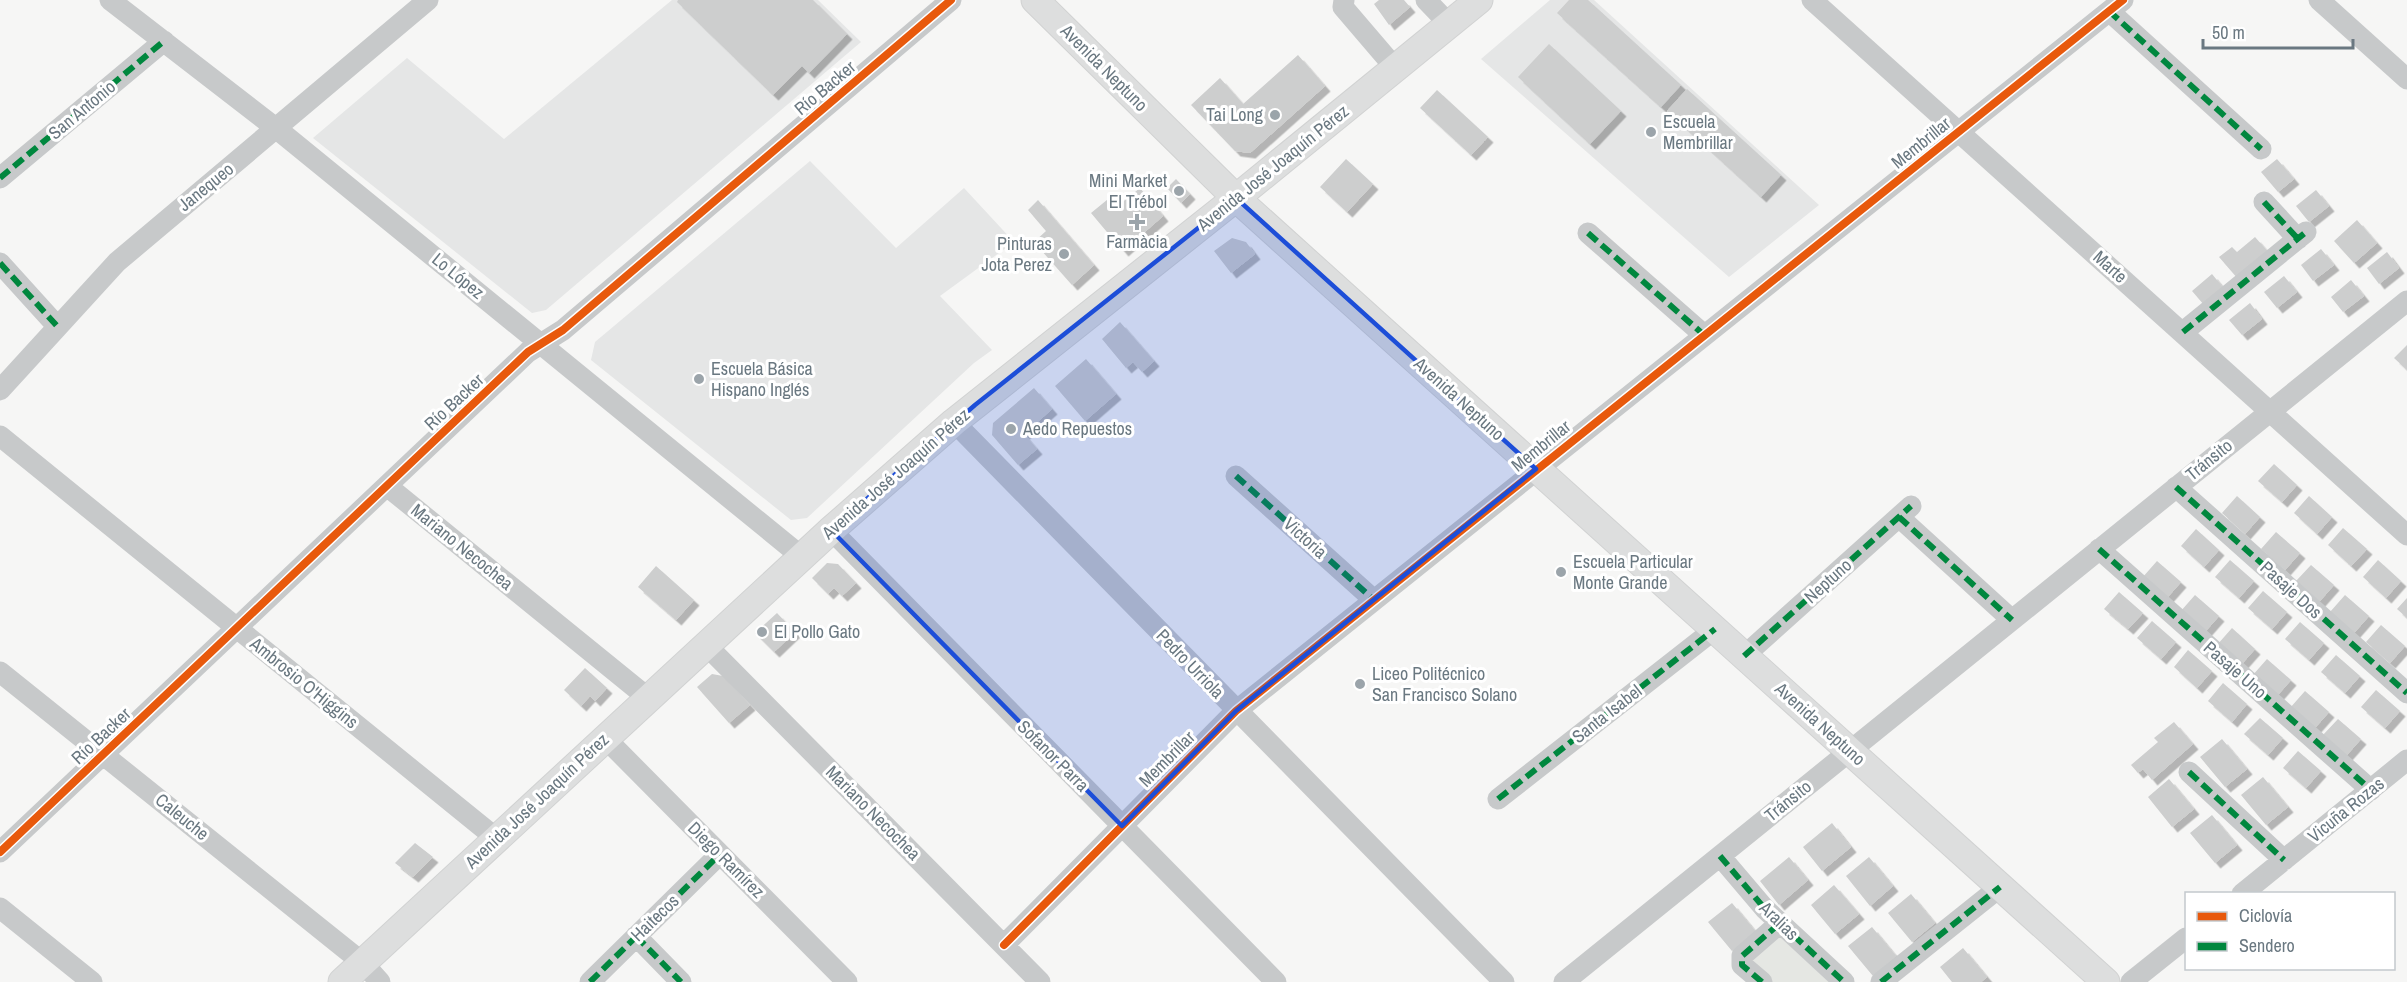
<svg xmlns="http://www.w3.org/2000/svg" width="2407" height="982" font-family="'Archivo Narrow',sans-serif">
<defs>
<filter id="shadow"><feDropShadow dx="5.5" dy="5.5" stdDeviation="0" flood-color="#0004"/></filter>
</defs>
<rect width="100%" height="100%" fill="#f6f6f5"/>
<path fill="#e5e6e6" d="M672,0h146l43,42 -315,268 -14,3 -219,-175 94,-80 97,81z
M1550,0h44l225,205 -90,72 -248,-218z
M810,161l86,87 68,-60 50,54 -74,54 52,54 -18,13 -167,155 -16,2 -200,-160 4,-18z"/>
<path fill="#e5e7e3" d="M1777,934l52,48h-59l-21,-19z"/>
<path fill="#cdcece" filter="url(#shadow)" d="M678,0h135l34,34 -38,39 -7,-7 -29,29 -96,-93z
M1379,0h25l6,7 -21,18 -15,-21z
M1569,0h19l93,85 -20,22 -104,-94z
M1549,44l72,67 -31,33 -72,-67z
M1298,55l27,31 -75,67 -15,-2 -44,-46 29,-27 23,26z
M1687,89l94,86 -20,22 -94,-86z
M1437,90l51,47 -17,18 -51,-47z
M1346,159l27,25 -26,28 -27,-25z
M2277,159l17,20 -16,13 -17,-20z
M1176,179l14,15 -9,9 -14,-15z
M1140,188l23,28 -40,35 -32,-38 22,-18 7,9z
M2316,190l13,16 -20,16 -13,-16z
M1038,200l56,65 -22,20 -38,-43 12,-11 -18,-21z
M2357,220l20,23 -23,20 -20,-22z
M2255,237l15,17 -31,26 -20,-23 13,-10 5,5z
M1232,238l14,4 9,12 -24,19 -17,-22z
M2321,249l13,16 -21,16 -12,-16z
M2387,252l12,16 -20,16 -12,-16z
M2212,274l13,16 -20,16 -13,-15z
M2284,276l13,16 -20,16 -13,-16z
M2351,280l13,16 -21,16 -12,-15z
M2250,303l12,16 -20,16 -13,-15z
M1120,322l34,39 -12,11 -9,-10 -7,6 -24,-29z
M2407,345v25l-13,-12z
M1086,359l30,35 -31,27 -30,-35z
M1034,388l18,21 -28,25 13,15 -19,16 -26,-30 1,-12z
M2274,464l23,21 -15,17 -24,-21z
M2237,496l23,21 -15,17 -23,-21z
M2309,496l23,21 -15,17 -23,-21z
M2343,528l24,21 -16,17 -23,-21z
M2196,529l23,21 -15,17 -23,-21z
M2276,532l24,21 -15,17 -24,-21z
M2230,560l24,21 -15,17 -24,-21z
M2378,560l23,21 -15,17 -23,-21z
M2157,561l24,21 -15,17 -24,-21z
M827,563l11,1 18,19 -14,13 -8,-8 -6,6 -16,-16z
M2311,565l23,20 -15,17 -23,-21z
M656,566l38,34 -18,20 -38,-33z
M2263,591l24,21 -15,17 -24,-21z
M2119,592l24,21 -15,16 -24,-20z
M2195,595l24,21 -15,17 -24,-21z
M2345,595l24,21 -15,17 -24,-21z
M2407,598v20l-10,-9z
M777,613l18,19 -21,20 -19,-19z
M2152,621l24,21 -15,17 -24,-21z
M2300,622l24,21 -15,17 -24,-21z
M2381,625l24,21 -15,17 -24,-21z
M2232,628l23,21 -15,17 -23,-21z
M2188,650l24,21 -15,17 -23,-21z
M2336,655l24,21 -15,17 -24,-21z
M2267,659l24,21 -15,17 -24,-21z
M585,668l22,20 -12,13 -5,-5 -9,10 -17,-16z
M712,674l11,2 27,29 -21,18 -32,-36z
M2223,683l24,21 -15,18 -24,-21z
M2376,690l24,21 -15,17 -24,-21z
M2305,691l24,21 -15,17 -24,-21z
M2260,718l23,20 -15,17 -24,-21z
M2338,719l23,20 -15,17 -24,-20z
M2174,722l19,22 -41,36 -9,-11 -5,4 -7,-8 27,-23 -4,-4z
M2222,739l25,30 -22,18 -25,-30z
M2298,751l23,20 -15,17 -23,-20z
M2263,777l25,30 -22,18 -25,-30z
M2169,779l25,30 -22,18 -24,-30z
M2212,815l25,30 -22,18 -25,-30z
M1832,823l19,24 -29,24 -19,-24z
M415,843l18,14 -20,20 -18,-14z
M1789,857l19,23 -29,25 -19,-24z
M1869,857l24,29 -23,20 -24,-30z
M1834,885l25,29 -24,20 -24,-29z
M1911,894l24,29 -23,19 -24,-29z
M1732,903l24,29 -24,19 -24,-29z
M1872,927l24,29 -23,20 -25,-30z
M1963,948l24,29 -6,5h-29l-12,-15z"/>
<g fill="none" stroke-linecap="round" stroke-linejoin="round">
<g stroke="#d1d2d2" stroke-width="29">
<path id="major" d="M1035,0l201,198 870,784
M342,982l489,-452 123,-108 282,-224 243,-198"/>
</g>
<path stroke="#c7c9ca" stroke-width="21" d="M110,0l167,129 525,428
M1344,0l-1,7 53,62
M1426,0l23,24
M1812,0l595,535
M2319,0l88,79
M2109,11l152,138
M0,178l164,-137
M2264,202l34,37
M1588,233l116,102
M0,263l57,63
M2183,332l123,-100
M0,390l117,-128 311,-262
M954,422l550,560
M0,436l497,403
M1236,476l138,124
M387,486l261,212
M2176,487l231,206
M1899,517l113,103
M831,530l445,452
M2099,549l272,241
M706,645l334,337
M1744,656l167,-150
M0,672l363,291 17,19
M605,738l242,244
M2189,772l95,88
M1498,799l217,-170
M0,852l528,-500 35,-22 388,-330
M1720,856l45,53 79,73
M2242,894l165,-134
M0,908l92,74
M636,936l45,46
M1004,945l232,-234 887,-711
M590,982l130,-128
M1564,982l843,-681
M1762,982l-20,-17v-9l38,-33
M1881,982l119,-95
M2131,982l55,-44"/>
<use href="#major" stroke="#dddede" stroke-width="27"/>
<path stroke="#00873e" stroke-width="6" stroke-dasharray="12 6" stroke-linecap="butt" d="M2109,11l152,138
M0,178l164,-137
M2264,202l34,37
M1588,233l116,102
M0,263l57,63
M2183,332l123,-100
M1236,476l138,124
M2176,487l231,206
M1899,517l113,103
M2099,549l272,241
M1744,656l167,-150
M2189,772l95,88
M1498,799l217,-170
M1720,856l45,53 79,73
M636,936l45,46
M590,982l130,-128
M1762,982l-20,-17v-9l38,-33
M1881,982l119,-95"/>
<g stroke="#fff" stroke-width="11">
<path id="cycleway" d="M0,852l528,-500 35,-22 388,-330
M1004,945l232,-234 887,-711"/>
</g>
<use href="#cycleway" stroke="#e8590c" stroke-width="8"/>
</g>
<path fill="#1d4ed8" fill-opacity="0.2" stroke="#1d4ed8" stroke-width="4.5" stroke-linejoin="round" d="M1236,198l300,271 -300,242 -114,115 -291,-296 144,-125z"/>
<g fill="#9ba4aa" stroke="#fff" stroke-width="2">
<circle cx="1275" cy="115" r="6"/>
<circle cx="1651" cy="132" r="6"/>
<circle cx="1179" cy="191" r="6"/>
<path d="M1134 213h6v6h6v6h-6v6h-6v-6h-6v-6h6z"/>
<circle cx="1064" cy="254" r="6"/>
<circle cx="699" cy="379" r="6"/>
<circle cx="1011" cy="429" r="6"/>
<circle cx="1561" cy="572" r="6"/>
<circle cx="762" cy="632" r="6"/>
<circle cx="1360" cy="684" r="6"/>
</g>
<g text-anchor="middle" stroke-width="6" stroke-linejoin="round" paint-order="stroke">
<g font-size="18" fill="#6a7881" stroke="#fff">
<text transform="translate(1104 68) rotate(45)" y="6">Avenida Neptuno</text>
<text transform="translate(825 88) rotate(-40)" y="6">Río Backer</text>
<text transform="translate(82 110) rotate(-40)" y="6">San Antonio</text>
<text transform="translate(1921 143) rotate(-39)" y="6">Membrillar</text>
<text transform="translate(1273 168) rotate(-39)" y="6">Avenida José Joaquín Pérez</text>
<text transform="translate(206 187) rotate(-39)" y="6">Janequeo</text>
<text transform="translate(2110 267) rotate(42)" y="6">Marte</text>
<text transform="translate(458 276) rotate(39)" y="6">Lo López</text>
<text transform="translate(1459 399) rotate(42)" y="6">Avenida Neptuno</text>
<text transform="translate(454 402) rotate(-43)" y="6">Río Backer</text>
<text transform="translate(1541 446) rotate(-39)" y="6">Membrillar</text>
<text transform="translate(2209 460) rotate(-39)" y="6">Tránsito</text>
<text transform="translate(896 474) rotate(-41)" y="6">Avenida José Joaquín Pérez</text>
<text transform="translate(1305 538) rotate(42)" y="6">Victoria</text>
<text transform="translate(462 547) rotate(39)" y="6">Mariano Necochea</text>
<text transform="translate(1828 581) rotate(-42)" y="6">Neptuno</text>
<text transform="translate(2291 590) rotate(42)" y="6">Pasaje Dos</text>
<text transform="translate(1190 664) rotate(46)" y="6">Pedro Urriola</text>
<text transform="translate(2235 670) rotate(41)" y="6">Pasaje Uno</text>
<text transform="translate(304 683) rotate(39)" y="6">Ambrosio O'Higgins</text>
<text transform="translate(1607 714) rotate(-38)" y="6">Santa Isabel</text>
<text transform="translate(1820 724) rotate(42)" y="6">Avenida Neptuno</text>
<text transform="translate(101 736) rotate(-43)" y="6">Río Backer</text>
<text transform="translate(1053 756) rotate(45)" y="6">Sofanor Parra</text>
<text transform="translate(1167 759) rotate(-45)" y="6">Membrillar</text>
<text transform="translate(537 801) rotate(-43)" y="6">Avenida José Joaquín Pérez</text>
<text transform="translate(1788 801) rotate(-39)" y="6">Tránsito</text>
<text transform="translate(2346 810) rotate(-39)" y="6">Vicuña Rozas</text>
<text transform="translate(873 813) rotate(45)" y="6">Mariano Necochea</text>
<text transform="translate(182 817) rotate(39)" y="6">Caleuche</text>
<text transform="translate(726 860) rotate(45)" y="6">Diego Ramírez</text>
<text transform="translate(655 918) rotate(-44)" y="6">Haitecos</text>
<text transform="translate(1779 921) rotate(44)" y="6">Aralias</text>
</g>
<g font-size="18" fill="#6a7881" stroke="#fff" text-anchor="start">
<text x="1263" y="121" text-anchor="end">Tai Long</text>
<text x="1663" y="128">Escuela<tspan x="1663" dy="21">Membrillar</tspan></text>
<text x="1167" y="187" text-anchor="end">Mini Market<tspan x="1167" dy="21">El Trébol</tspan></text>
<text x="1137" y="248" text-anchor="middle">Farmàcia</text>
<text x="1052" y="250" text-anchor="end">Pinturas<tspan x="1052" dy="21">Jota Perez</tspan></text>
<text x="711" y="375">Escuela Básica<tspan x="711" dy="21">Hispano Inglés</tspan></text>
<text x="1023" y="435">Aedo Repuestos</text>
<text x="1573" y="568">Escuela Particular<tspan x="1573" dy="21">Monte Grande</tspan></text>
<text x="774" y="638">El Pollo Gato</text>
<text x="1372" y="680">Liceo Politécnico<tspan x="1372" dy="21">San Francisco Solano</tspan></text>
</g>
</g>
<rect x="2185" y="892" width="210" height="78" fill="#ffffff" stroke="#c3c9cd" stroke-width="1.5"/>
<rect x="2197" y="912" width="30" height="9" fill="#e8590c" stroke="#c3c9cd" stroke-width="1.5"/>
<text x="2239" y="922" font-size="18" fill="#6a7881">Ciclovía</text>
<rect x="2197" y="942" width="30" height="9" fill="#00873e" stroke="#c3c9cd" stroke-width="1.5"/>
<text x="2239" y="952" font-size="18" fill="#6a7881">Sendero</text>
<path d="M2203 39v9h150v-9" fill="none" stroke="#6a7881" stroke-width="3"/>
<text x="2212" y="39" font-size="18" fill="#6a7881" stroke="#ffffff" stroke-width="4.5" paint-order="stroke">50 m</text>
</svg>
